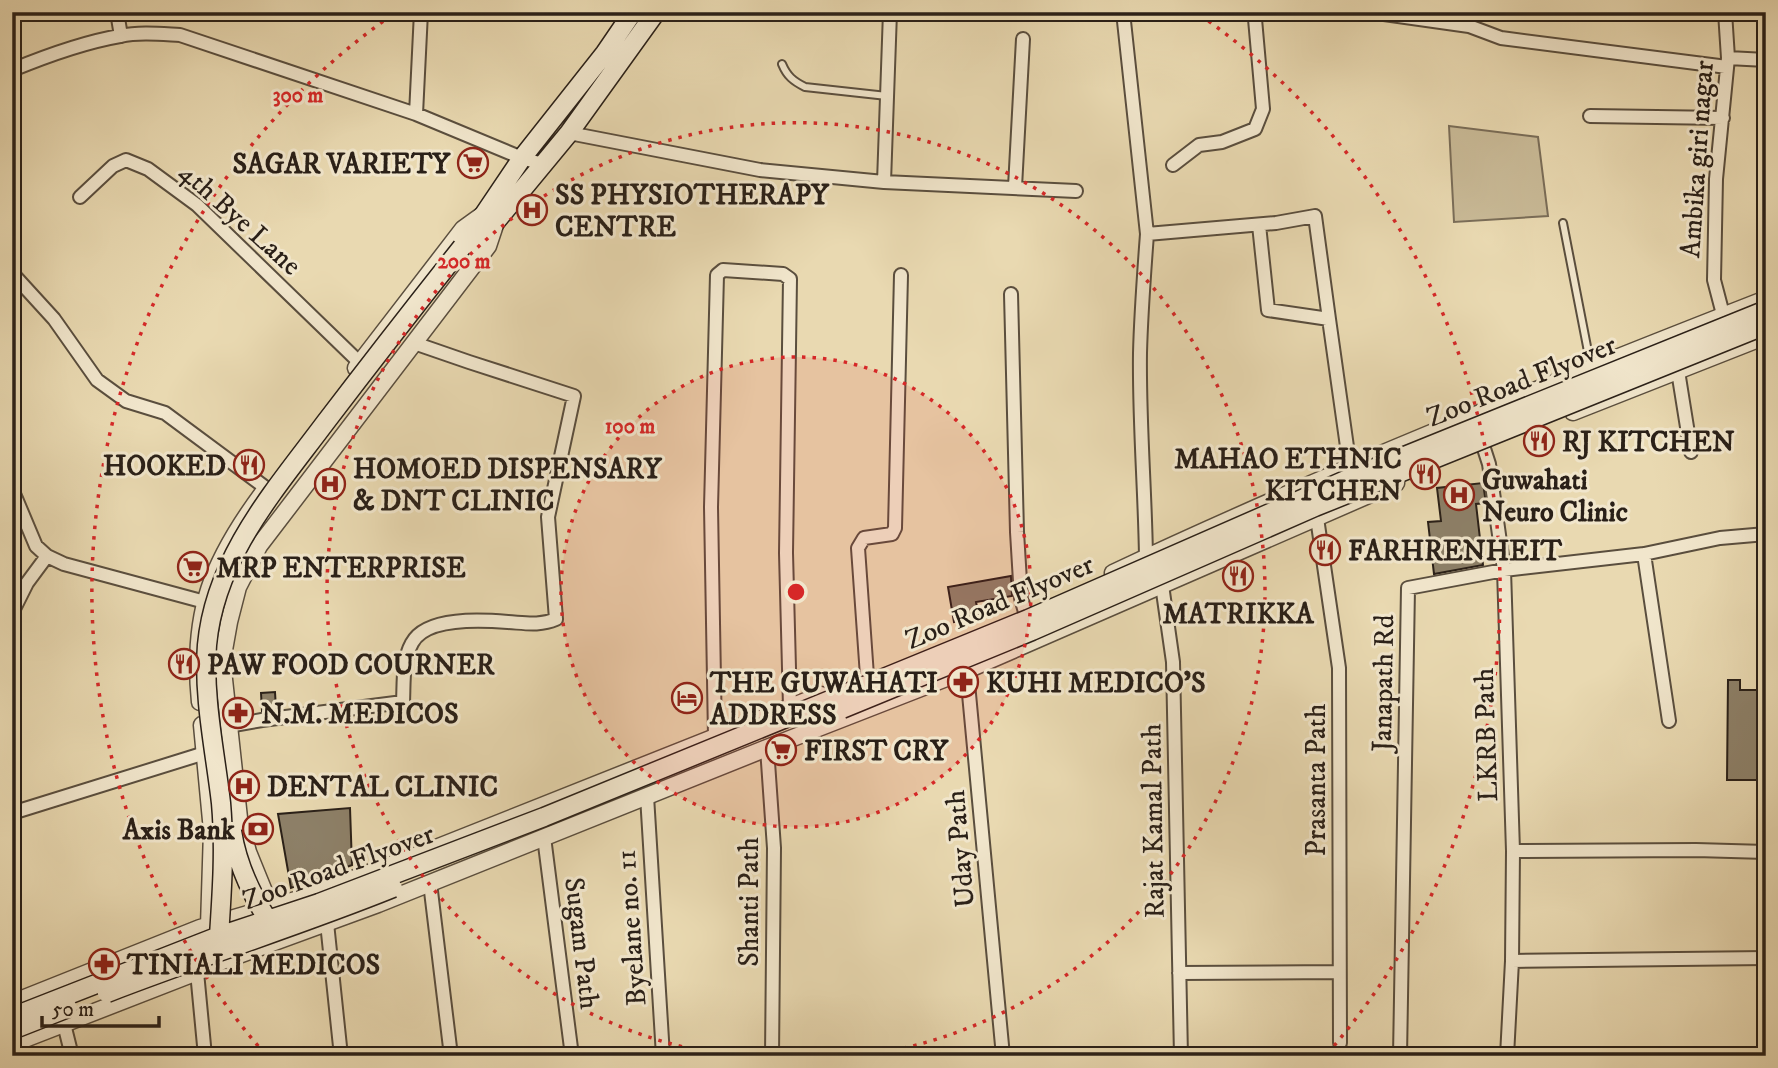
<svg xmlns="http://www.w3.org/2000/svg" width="1778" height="1068" font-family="'IM FELL DW Pica',serif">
<rect width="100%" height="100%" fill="#e9d9b1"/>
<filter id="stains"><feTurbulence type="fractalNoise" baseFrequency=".00286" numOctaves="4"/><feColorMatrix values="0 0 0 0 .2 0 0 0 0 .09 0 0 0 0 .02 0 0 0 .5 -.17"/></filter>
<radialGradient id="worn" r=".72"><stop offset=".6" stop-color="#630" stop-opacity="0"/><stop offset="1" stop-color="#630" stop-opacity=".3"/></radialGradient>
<path fill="#c9ba97" stroke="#7a6d58" stroke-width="2" d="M1449,126l89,11 10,79 -94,6z"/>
<path fill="#8d8068" stroke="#2a2018" stroke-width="2" d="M1483,483l3,20 -10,1 7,61 -49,9 -6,-52 13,-1 -4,-33z
M1011,576l1,20 -36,6 3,15 -25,5 -6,-35z
M1728,680h12v10h22v33h-4v57h-31z
M275,692l1,17 -14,2 -1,-18z
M350,808l2,57 -61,23 -13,-74z"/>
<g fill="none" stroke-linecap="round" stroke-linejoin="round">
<g stroke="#5a4e3e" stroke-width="10">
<path id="service" d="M782,64c5,12 11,17 23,23l82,9
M1563,223l28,144"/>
</g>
<g stroke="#5a4e3e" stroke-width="16">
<path id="minor" d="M117,12l4,24
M1123,12l24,222 129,-11 39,-7 14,103
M1348,12l36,2 85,12 32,12 226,29
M1728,58l38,2
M12,70c34,-14 73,-28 108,-34 20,-4 40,-2 60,-1l236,79 106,44 20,6
M416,114l5,-102
M1590,116l133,2
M569,133l191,37 124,12 192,9
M1173,165l26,-20 23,-3 33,-13 8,-20 -8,-90 -2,-7
M884,182l6,-170
M1015,187l8,-148
M80,197l33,-31 13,-6 22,9 49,36 163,158
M1259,225l9,85 61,9 21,149
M12,273l42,46 43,61 29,21 39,12 101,75
M1011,294l6,238 4,66 4,14
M1725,322l-11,-42 2,-101 12,-121 -3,-46
M1678,371l13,81
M1479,433l10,31 15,106 9,281 -1,110 -5,95
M12,489l24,57 11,10 17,8 141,38
M1317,518l22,150 1,375
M1644,554l25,167
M1146,557c-1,-68 -7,-136 -6,-204 1,-40 4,-79 7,-119
M1162,585l11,77 8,394
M12,613l15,-30 20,-27
M966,662l37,394
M867,676l-9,-128 6,-10 28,-4 3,-6 6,-253
M228,726l34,-6 141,-18c1,-19 -1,-41 9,-59 14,-27 71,-23 96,-21 17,1 32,4 48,-3l-8,-102 26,-121 -105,-34 -55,-19
M715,737l-4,-230 6,-232 6,-5 60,4 7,5 -4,274 4,154
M767,748l7,100 -2,208
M647,796l16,260
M12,813l193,-60
M544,837l28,219
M1513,851l183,-1 70,2
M430,883l21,173
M327,923l14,133
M1512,961l254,-3
M197,972l8,84
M1179,973l160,-1
M64,1024l8,32
M1400,1056l8,-468 96,-18 140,-16 76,-16 46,-4"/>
</g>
<g stroke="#5a4e3e" stroke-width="19">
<path id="tertiary" d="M356,368l107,-139 18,-13
M1573,412l193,-76
M1113,573c213,-100 433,-188 653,-274
M200,702c-9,-90 12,-141 65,-212
M202,725l10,106 -3,95 3,6
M274,916l-26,-64 -9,-34 -16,-148 1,-20 5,-28 9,-35 21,-41 229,-300 7,-21
M12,1003l188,-75 99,-29 132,-49 390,-155
M12,1044l185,-72 28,-12 153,-56 389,-156 200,-78 429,-187"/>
</g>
<g stroke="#2a2018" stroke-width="21">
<path id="secondary" d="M468,238l54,-80 83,-105 28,-41
M469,254l100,-121 87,-121"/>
</g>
<use href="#service" stroke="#f1e6cc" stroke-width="6"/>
<use href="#minor" stroke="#f1e6cc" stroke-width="12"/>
<use href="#tertiary" stroke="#f1e6cc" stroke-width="16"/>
<use href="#secondary" stroke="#f1e6cc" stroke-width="18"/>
<g stroke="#2a2018" stroke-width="21" stroke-linecap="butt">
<path id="secondary-bridge" d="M842,709l190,-78 283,-124 451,-182
M232,831c5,33 18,61 36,89
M219,936c3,-45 6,-88 2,-133 -6,-52 -18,-106 -14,-158 8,-88 68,-155 118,-222 45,-59 91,-118 137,-176
M107,993c95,-37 192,-67 286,-105
M12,1017l207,-81 100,-33 225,-86 484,-198 322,-141 416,-168
M12,1030l56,-22"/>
</g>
<use href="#secondary-bridge" stroke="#f1e6cc" stroke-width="18"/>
</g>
<circle cx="796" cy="592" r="235" fill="#d62828" fill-opacity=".12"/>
<g fill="none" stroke="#d62828" stroke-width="3.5" stroke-dasharray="3.5 7">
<circle cx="796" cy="592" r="235"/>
<path d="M723 1055A469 469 0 1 1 869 1055"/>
<path d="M265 1054A704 704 0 0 1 392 15M1200 15A704 704 0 0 1 1327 1054"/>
</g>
<defs>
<g id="supermarket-ring" transform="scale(1.575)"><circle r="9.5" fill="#f1e6cc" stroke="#8f2418" stroke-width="1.5"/><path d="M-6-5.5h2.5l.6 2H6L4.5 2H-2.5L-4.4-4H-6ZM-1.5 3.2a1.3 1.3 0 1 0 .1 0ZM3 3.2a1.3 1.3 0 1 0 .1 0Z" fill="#8f2418"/></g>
<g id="hospital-ring" transform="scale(1.575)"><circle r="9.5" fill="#f1e6cc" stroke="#8f2418" stroke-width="1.5"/><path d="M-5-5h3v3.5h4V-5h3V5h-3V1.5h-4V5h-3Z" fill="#8f2418"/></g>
<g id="restaurant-ring" transform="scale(1.575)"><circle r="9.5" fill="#f1e6cc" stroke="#8f2418" stroke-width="1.5"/><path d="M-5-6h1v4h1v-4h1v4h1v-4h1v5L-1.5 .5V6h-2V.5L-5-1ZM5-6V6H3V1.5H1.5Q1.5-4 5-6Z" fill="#8f2418"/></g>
<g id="pharmacy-ring" transform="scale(1.575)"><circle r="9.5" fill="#f1e6cc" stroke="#8f2418" stroke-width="1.5"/><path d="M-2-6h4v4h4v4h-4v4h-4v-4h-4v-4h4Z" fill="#8f2418"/></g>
<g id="hotel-ring" transform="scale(1.575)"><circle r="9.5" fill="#f1e6cc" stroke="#8f2418" stroke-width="1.5"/><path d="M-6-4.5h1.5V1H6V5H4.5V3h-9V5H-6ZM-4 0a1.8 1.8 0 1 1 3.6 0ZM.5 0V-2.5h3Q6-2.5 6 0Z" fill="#8f2418"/></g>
<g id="bank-ring" transform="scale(1.575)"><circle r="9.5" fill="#f1e6cc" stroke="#8f2418" stroke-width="1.5"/><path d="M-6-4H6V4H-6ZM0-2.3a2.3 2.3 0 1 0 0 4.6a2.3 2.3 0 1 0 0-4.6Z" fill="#8f2418"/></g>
</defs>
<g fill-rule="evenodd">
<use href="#supermarket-ring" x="473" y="163"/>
<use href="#hospital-ring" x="532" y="210"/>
<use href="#restaurant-ring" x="1539" y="441"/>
<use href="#restaurant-ring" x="249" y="465"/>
<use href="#restaurant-ring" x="1425" y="474"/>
<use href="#hospital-ring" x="330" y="484"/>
<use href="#hospital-ring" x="1459" y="495"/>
<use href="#restaurant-ring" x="1325" y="550"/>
<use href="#supermarket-ring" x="193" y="567"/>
<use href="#restaurant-ring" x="1238" y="576"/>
<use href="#restaurant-ring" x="184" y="664"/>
<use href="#pharmacy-ring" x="963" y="682"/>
<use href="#hotel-ring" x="687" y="698"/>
<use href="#pharmacy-ring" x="238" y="713"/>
<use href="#supermarket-ring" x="781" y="750"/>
<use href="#hospital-ring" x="244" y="786"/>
<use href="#bank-ring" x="258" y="829"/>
<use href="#pharmacy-ring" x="104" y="964"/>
</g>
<g text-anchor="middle" stroke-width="6" stroke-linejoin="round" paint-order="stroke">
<g font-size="28" fill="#2a2018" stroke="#f1e6cc">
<text transform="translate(1696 159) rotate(-86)" y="10">Ambika giri nagar</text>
<text transform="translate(241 218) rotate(42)" y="10">4th Bye Lane</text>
<text transform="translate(1521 380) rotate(-22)" y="10">Zoo Road Flyover</text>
<text transform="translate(999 601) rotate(-23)" y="10">Zoo Road Flyover</text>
<text transform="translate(1382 683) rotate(-89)" y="10">Janapath Rd</text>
<text transform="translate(1485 735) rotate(-92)" y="10">LKRB Path</text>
<text transform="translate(1315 780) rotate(-90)" y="10">Prasanta Path</text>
<text transform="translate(1152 821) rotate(-91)" y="10">Rajat Kamal Path</text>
<text transform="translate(959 849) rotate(-95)" y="10">Uday Path</text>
<text transform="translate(338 866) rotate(-20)" y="10">Zoo Road Flyover</text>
<text transform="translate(748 902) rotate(-90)" y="10">Shanti Path</text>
<text transform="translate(630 928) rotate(-94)" y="10">Byelane no. 11</text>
<text transform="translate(583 943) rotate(83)" y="10">Sugam Path</text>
</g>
<g font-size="28" font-weight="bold" fill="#2a2018" stroke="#f1e6cc" text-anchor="start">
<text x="450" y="173" text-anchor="end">SAGAR VARIETY</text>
<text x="555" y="204">SS PHYSIOTHERAPY<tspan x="555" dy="32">CENTRE</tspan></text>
<text x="1562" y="451">RJ KITCHEN</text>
<text x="1402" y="468" text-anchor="end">MAHAO ETHNIC<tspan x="1402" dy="32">KITCHEN</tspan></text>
<text x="226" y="475" text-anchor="end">HOOKED</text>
<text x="353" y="478">HOMOED DISPENSARY<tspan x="353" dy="32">&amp; DNT CLINIC</tspan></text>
<text x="1482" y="489">Guwahati<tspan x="1482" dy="32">Neuro Clinic</tspan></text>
<text x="1348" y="560">FARHRENHEIT</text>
<text x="216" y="577">MRP ENTERPRISE</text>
<text x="1238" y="623" text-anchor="middle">MATRIKKA</text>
<text x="207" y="674">PAW FOOD COURNER</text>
<text x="710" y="692">THE GUWAHATI<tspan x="710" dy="32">ADDRESS</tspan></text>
<text x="986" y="692">KUHI MEDICO'S</text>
<text x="261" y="723">N.M. MEDICOS</text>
<text x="804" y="760">FIRST CRY</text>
<text x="267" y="796">DENTAL CLINIC</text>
<text x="235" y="839" text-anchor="end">Axis Bank</text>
<text x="127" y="974">TINIALI MEDICOS</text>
</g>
</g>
<circle cx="796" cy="592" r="10" fill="#d62828" stroke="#f1e6cc" stroke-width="3.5"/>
<g font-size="21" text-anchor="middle" font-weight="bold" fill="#d62828" stroke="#f1e6cc" stroke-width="6" stroke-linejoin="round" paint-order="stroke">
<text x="298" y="102">300 m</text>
<text x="464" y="268">200 m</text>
<text x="630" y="433">100 m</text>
</g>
<rect width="1778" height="1068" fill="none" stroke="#e9d9b1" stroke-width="42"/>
<rect x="14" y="14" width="1750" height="1040" fill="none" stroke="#2a2018" stroke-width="3.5"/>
<rect x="21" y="21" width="1736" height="1026" fill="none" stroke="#2a2018" stroke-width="2"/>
<path d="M42 1016v10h117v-10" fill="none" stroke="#2a2018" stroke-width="3.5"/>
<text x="52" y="1016" font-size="21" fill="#2a2018" stroke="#f1e6cc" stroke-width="5" paint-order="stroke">50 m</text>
<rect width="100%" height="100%" filter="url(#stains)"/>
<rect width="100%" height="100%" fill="url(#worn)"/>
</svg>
